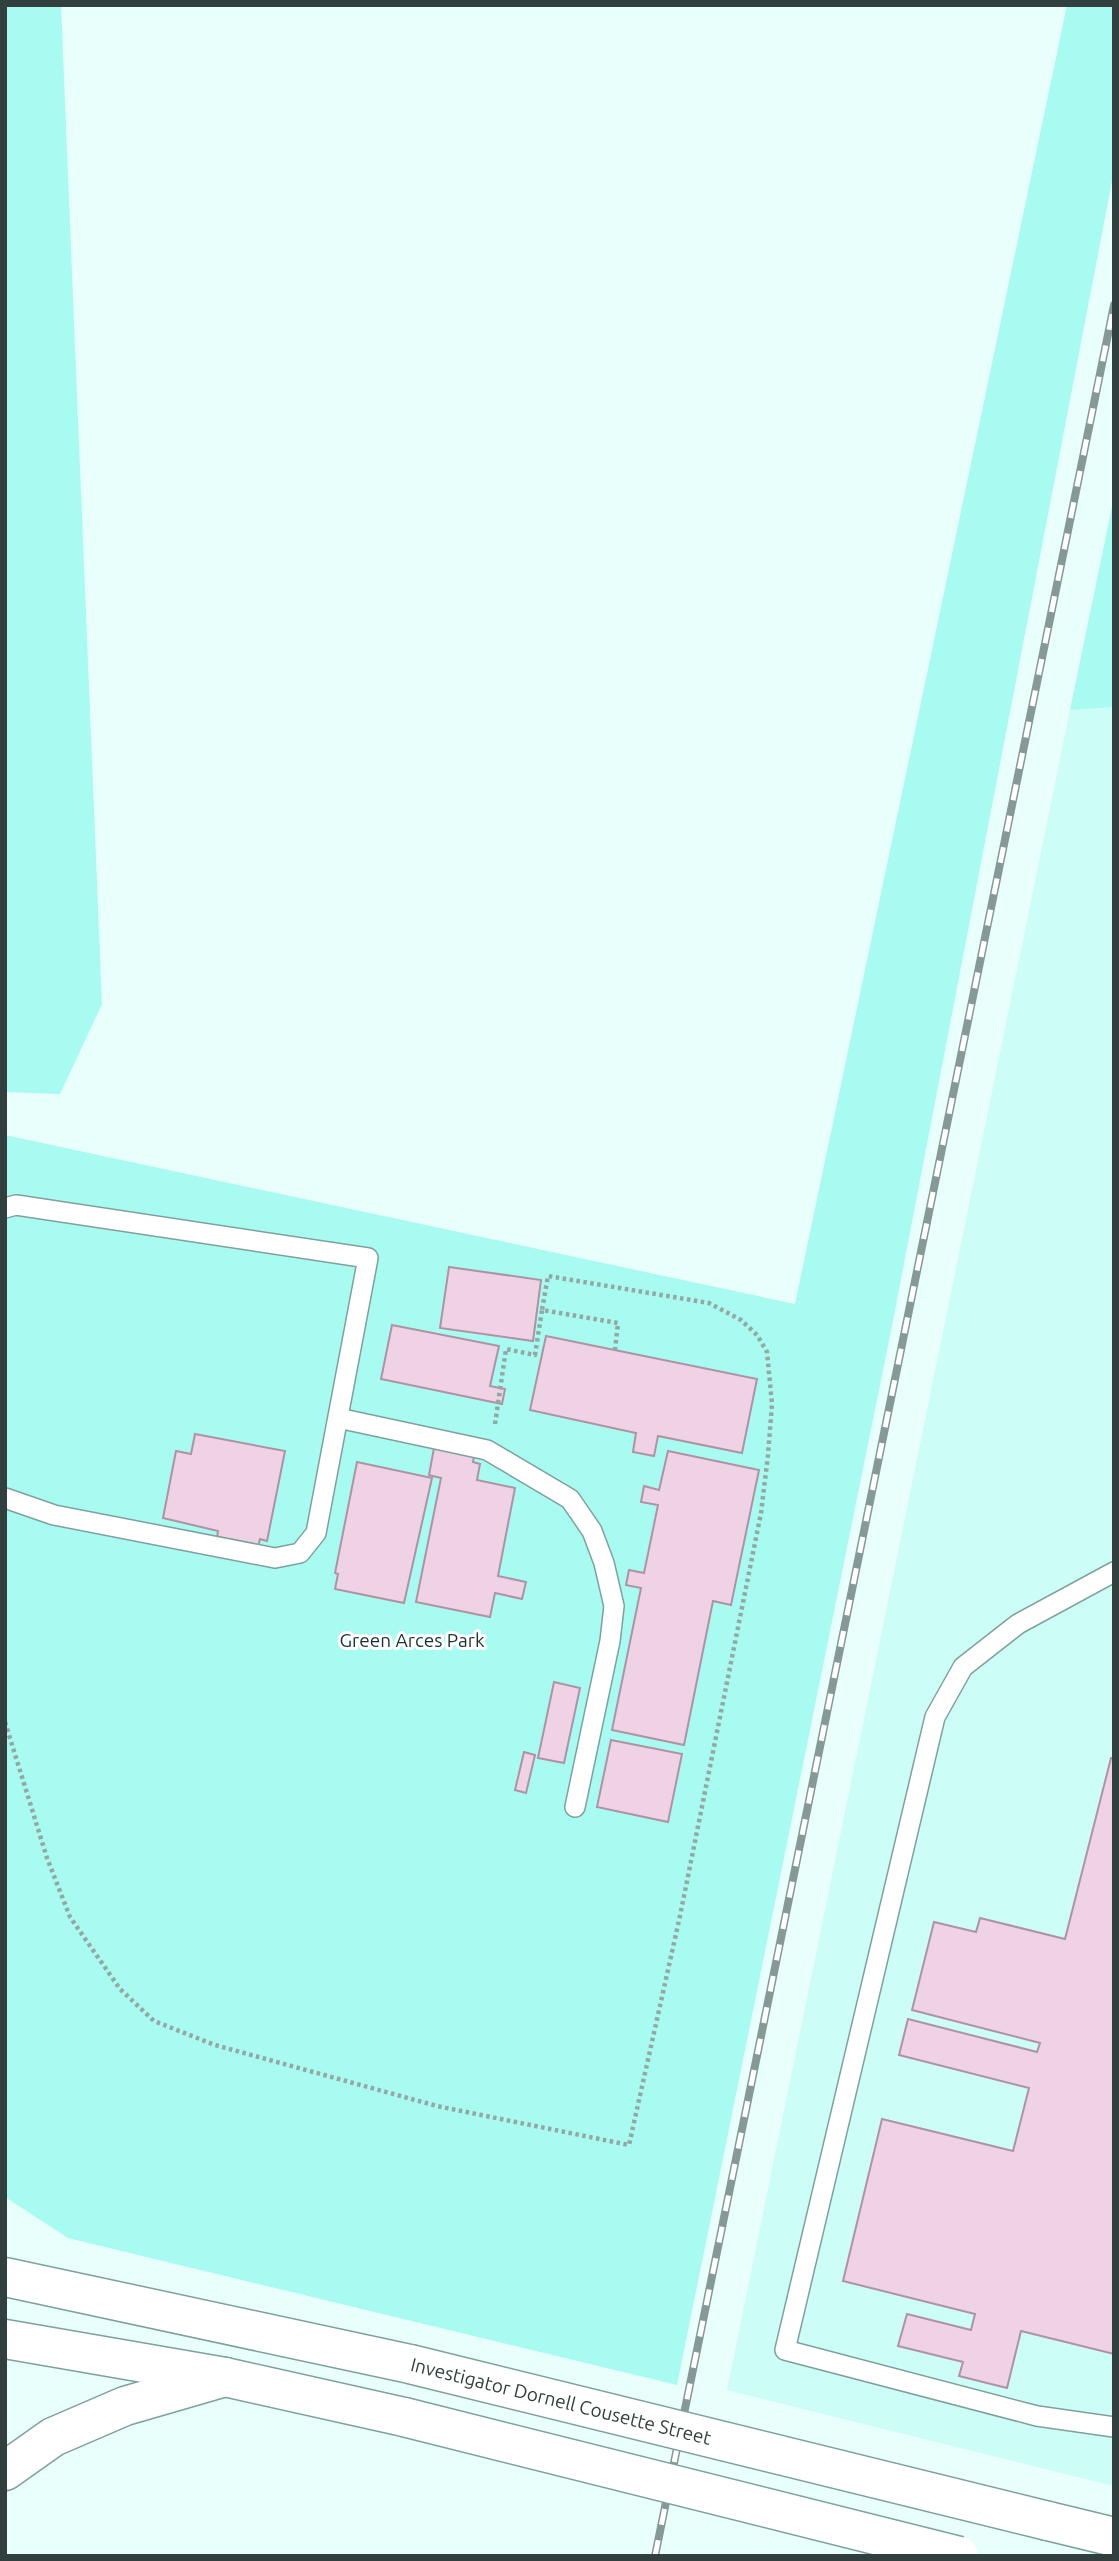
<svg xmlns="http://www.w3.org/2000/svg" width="1119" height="2561" font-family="Ubuntu,sans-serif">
<rect width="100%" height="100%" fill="#e8fffb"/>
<path fill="#cdfdf7" d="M1114,707v1779l-387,-96 343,-1680z"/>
<path fill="#a8fbf1" d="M5,5h56l41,999 -42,90 -55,-2z
M1067,5h47v166l-222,1155 -215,1059 -609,-147 -63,-41v-1062l790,169z
M1114,497v210l-44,3z"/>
<path fill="#efd2e4" stroke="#ae93a4" stroke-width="2" d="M449,1267l92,13 -8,61 -93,-13z
M392,1325l107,21 -9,40 15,3 -3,15 -121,-25z
M546,1336l211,43 -15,74 -84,-17 -4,20 -21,-4 3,-19 -106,-23z
M195,1434l90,17 -18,90 -7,-2 -2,8 -41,-9 1,-7 -55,-13 13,-67 15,3z
M434,1448l40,8 -1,6 7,2 -3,16 38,8 -17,88 28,6 -4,17 -27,-6 -5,24 -74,-15 25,-124 -12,-3z
M668,1451l91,19 -28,135 -18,-4 -29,144 -72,-15 29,-142 -15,-3 3,-15 15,3 14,-68 -17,-3 3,-16 15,4z
M357,1462l75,16 -28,125 -69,-14 3,-15 -3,-1z
M554,1682l26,6 -16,75 -26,-5z
M611,1740l71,14 -14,68 -71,-15z
M524,1752l11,3 -9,38 -11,-3z
M1111,1758h3v596l-93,-23 -14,57 -48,-12 4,-14 -65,-16 9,-32 64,16 4,-16 -132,-33 39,-162 131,32 16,-63 -130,-33 9,-36 129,33 3,-9 -128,-33 22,-88 42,10 4,-14 85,21z"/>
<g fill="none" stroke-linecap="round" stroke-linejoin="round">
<g stroke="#7ea19d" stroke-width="22">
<path id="lane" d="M5,1208l11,-3 352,53 -52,275 -16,20 -25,5 -221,-43 -49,-17
M338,1418l149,32 83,49 22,32 12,32 10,43 -4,35 -35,166
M1114,1572l-96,52 -55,43 -28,50 -150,633 252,66 77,11"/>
</g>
<g stroke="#7ea19d" stroke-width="41">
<path id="secondary" d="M5,2277l405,87
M5,2339l220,38 179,40
M1048,2521l66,16"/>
</g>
<g stroke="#7ea19d" stroke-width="41">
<path id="highway" d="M5,2471l48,-34 72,-31 100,-29"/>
</g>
<path stroke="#94a7a4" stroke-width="4.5" stroke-dasharray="3.5 3.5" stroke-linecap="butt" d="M495,1424l11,-75 29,6 7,-45
M5,1722l42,136 23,59 50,72 34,32 61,24 222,61 192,39 51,-229 81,-403 7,-58 4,-51 -5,-52 -10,-17 -16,-15 -32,-17 -161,-27 -6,34 76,13 -3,27"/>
<use href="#lane" stroke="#fff" stroke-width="19"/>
<use href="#secondary" stroke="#fff" stroke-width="38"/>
<use href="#highway" stroke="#fff" stroke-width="38"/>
<g stroke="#869996" stroke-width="8">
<path id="rail" d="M655,2556l459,-2251"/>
</g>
<use href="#rail" stroke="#fff" stroke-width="5" stroke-dasharray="16" stroke-linecap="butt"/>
<g stroke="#7ea19d" stroke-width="41" stroke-linecap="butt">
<path id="secondary-bridge" d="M410,2364l638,157
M404,2417l555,139"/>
</g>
<use href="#secondary-bridge" stroke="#fff" stroke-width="38"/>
</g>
<g text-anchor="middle" stroke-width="6" stroke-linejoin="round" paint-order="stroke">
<g font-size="19" fill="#1a3330" stroke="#fff">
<text x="412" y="1647">Green Arces Park</text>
</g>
<g font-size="19" fill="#31403e" stroke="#fff">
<text transform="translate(561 2401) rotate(14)" y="7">Investigator Dornell Cousette Street</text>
</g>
</g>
<rect width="1119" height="2561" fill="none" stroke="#31403e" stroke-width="14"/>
</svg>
